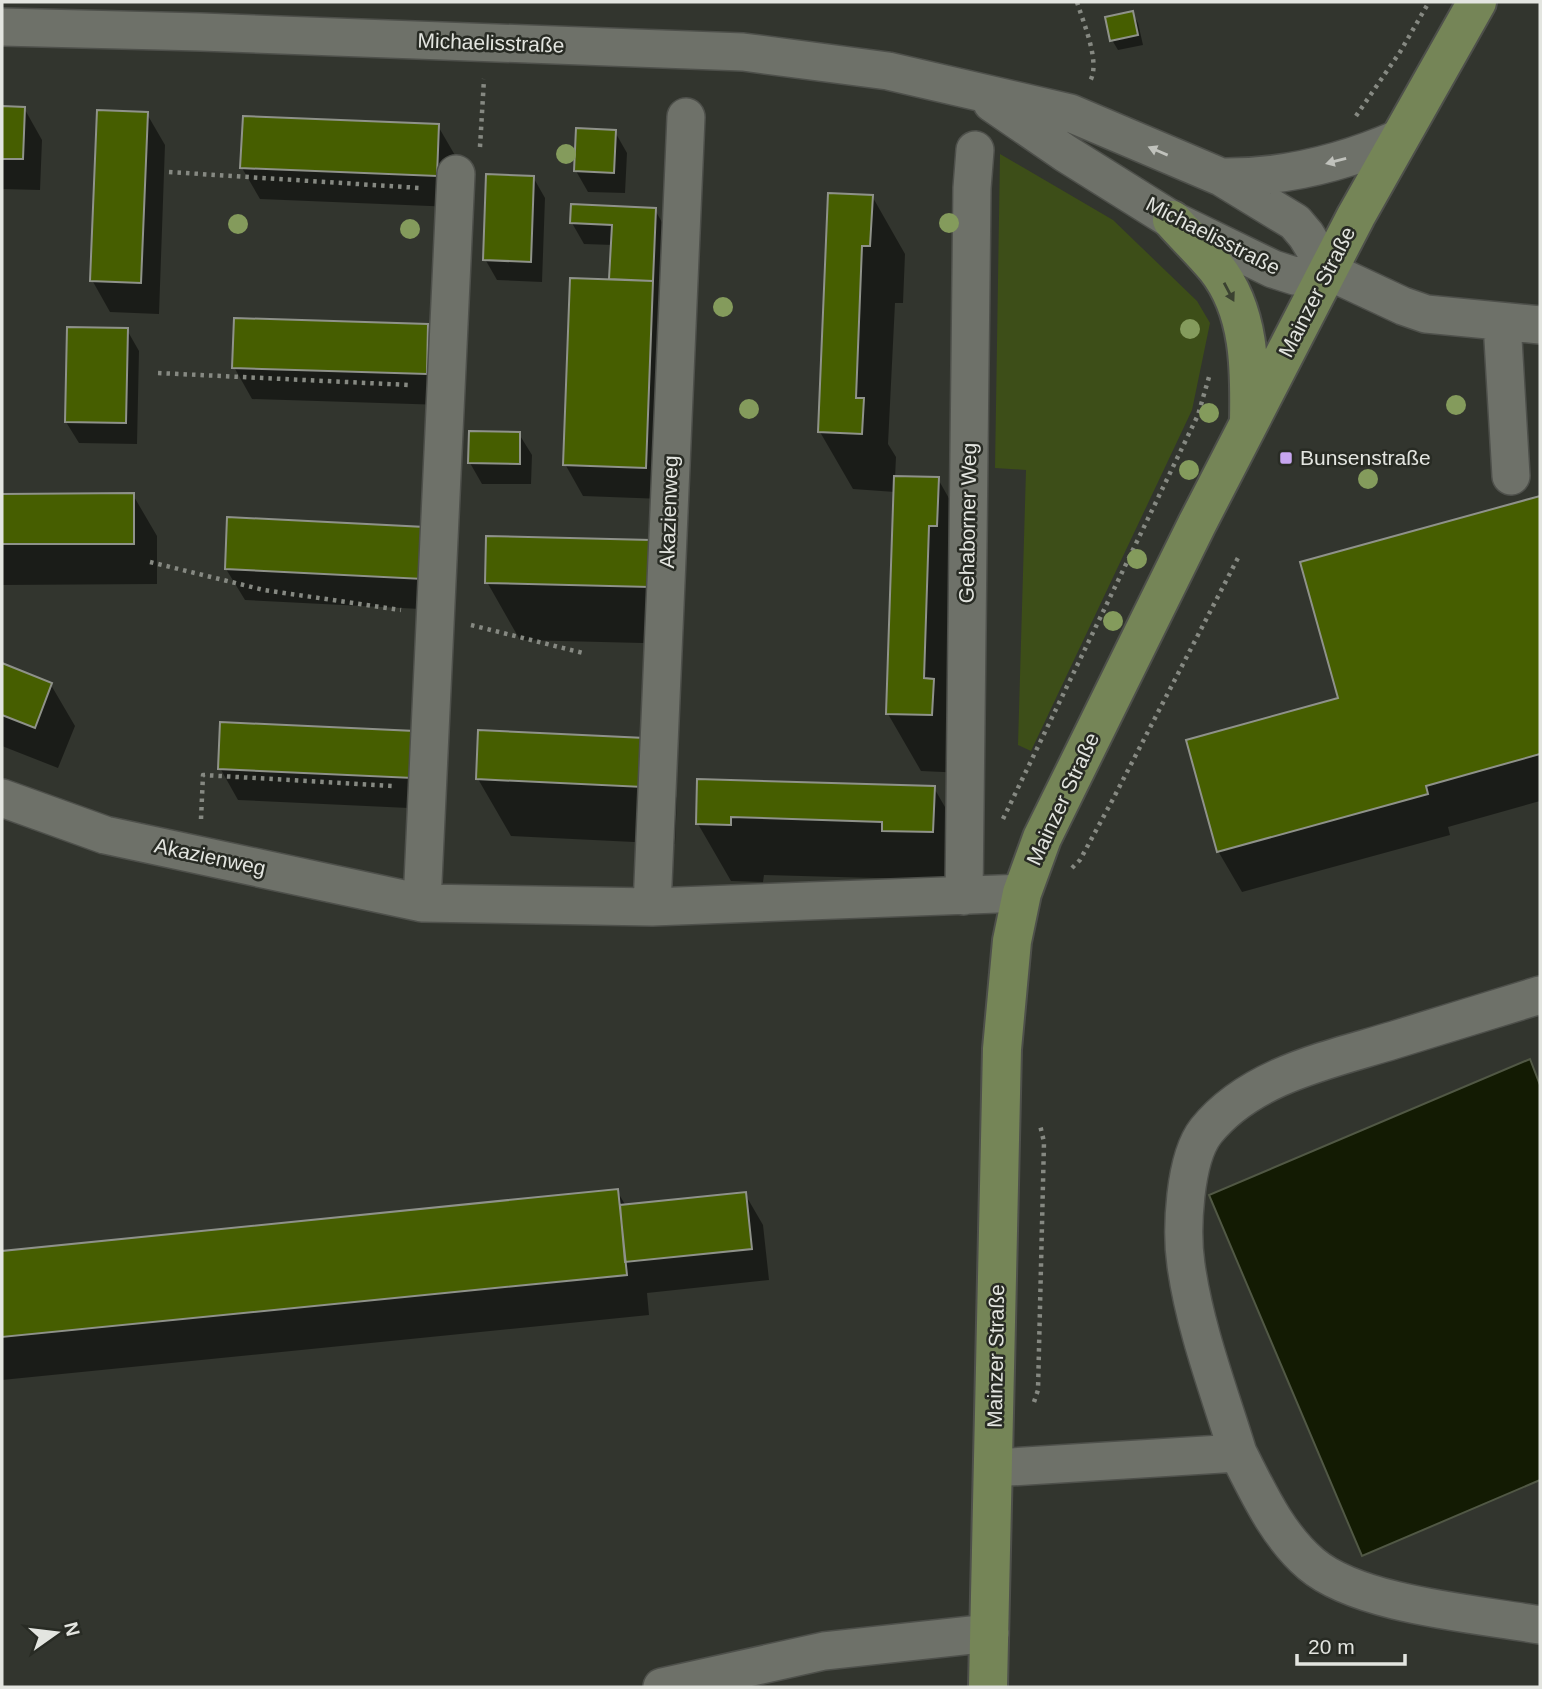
<svg xmlns="http://www.w3.org/2000/svg" width="1542" height="1689" font-family="Helvetica,sans-serif">
<rect width="100%" height="100%" fill="#32352e"/>
<path fill="#3d4e18" d="M1000,154l113,66 84,81 13,22 -18,87 -161,341 -13,-6 8,-275 -31,-2z"/>
<path fill="#131b03" stroke="#515845" stroke-width="2" d="M1530,1059l10,26v395l-178,76 -153,-361z"/>
<path fill="#0007" d="M1132,13l6,10 5,22 -25,5 -6,-10z
M2,108h22l18,32 -2,50 -38,-1z
M147,114l18,31 -6,169 -49,-2 -18,-32z
M438,126l18,31 -2,50 -194,-8 -18,-31z
M615,132l12,21 -2,40 -37,-1 -12,-21z
M533,177l12,21 -3,84 -45,-2 -12,-21z
M872,196l33,58 -2,49h-8l-7,141 8,13 -1,21 43,1 33,58 -6,236 -44,-2 -33,-57 7,-222 -42,-3 -33,-57z
M655,210l12,21 -4,268 -80,-3 -18,-32 46,-183 2,-36 -29,-1 -12,-21z
M427,326l19,31 -2,48 -192,-6 -18,-32z
M127,330l12,21 -2,93 -58,-1 -13,-21z
M519,434l13,21 -1,29h-49l-12,-21z
M2,495h131l24,41v48l-155,1z
M1540,498v303l-92,26 2,8 -208,57 -24,-41 122,-152 -37,-136z
M650,542l34,57 -1,45 -163,-4 -33,-58z
M442,560l-2,50 -195,-10 -19,-31z
M2,665l49,20 24,41 -17,42 -56,-22z
M414,732l16,77 -192,-9 -18,-32z
M644,740l33,58 -2,46 -164,-8 -33,-57z
M699,781l235,7 33,57 -1,45 -54,-11 -148,-4 -1,7 -32,-1 -33,-57z
M617,1191l9,15 119,-12 18,31 6,55 -122,13 2,22 -647,65v-127z"/>
<path fill="#465e00" stroke="#8f928a" stroke-width="2" d="M1133,11l5,24 -28,6 -5,-24z
M2,106l23,1 -2,52h-21z
M97,110l51,2 -7,171 -51,-2z
M243,116l196,8 -2,52 -197,-8z
M576,128l40,2 -2,43 -40,-2z
M486,174l48,2 -3,86 -48,-2z
M828,193l45,2 -3,51h-8l-6,152h8l-2,36 -44,-2z
M571,204l85,4 -3,73 -44,-2 3,-54 -42,-2z
M570,278l83,3 -7,187 -83,-3z
M234,318l194,6 -1,50 -195,-6z
M67,327l61,1 -2,95 -61,-1z
M469,431l51,1v32l-52,-1z
M894,476l45,1 -2,49h-8l-5,152 10,1 -2,36 -46,-1z
M134,493v51h-132v-50z
M1540,496v258l-114,32 2,8 -211,58 -31,-112 152,-42 -38,-136z
M227,517l198,10 -2,52 -198,-10z
M486,536l165,4 -1,47 -165,-4z
M2,663l50,20 -17,45 -33,-13z
M220,722l195,9 -2,47 -195,-9z
M478,730l167,8 -2,49 -167,-8z
M697,779l238,7 -2,46 -51,-1v-9l-151,-5v8l-35,-1z
M618,1189l9,86 -625,62v-86z
M746,1192l6,57 -127,13 -5,-57z"/>
<g fill="none" stroke-linecap="round" stroke-linejoin="round">
<g stroke="#4e504b" stroke-width="40">
<path id="minor" d="M2,27l199,5 542,20 145,19 182,42 151,64 74,45 11,13 22,36
M992,103l73,50 107,67 101,49 22,7 33,-5
M1221,177c62,1 122,-14 179,-39
M1328,271l75,35 23,8 114,11
M1502,322l9,154
M2,798l103,37 317,68 230,4 370,-14
M964,896l8,-708 3,-38
M422,903l34,-729
M652,907l34,-790
M1238,1453c20,39 39,82 73,111 48,41 166,50 229,61
M993,1468l245,-15c-19,-62 -43,-124 -52,-188 -5,-34 -2,-106 20,-134 45,-56 123,-71 188,-91 49,-15 97,-30 146,-45
M662,1687l162,-36 166,-18"/>
</g>
<g stroke="#4e504b" stroke-width="42">
<path id="major" d="M1172,220c14,16 30,31 44,48 34,43 34,100 33,152
M988,1687l14,-638 10,-108 10,-48 20,-55 155,-314 159,-308 121,-214"/>
</g>
<path stroke="#868982" stroke-width="4.5" stroke-dasharray="3.5 5" stroke-linecap="butt" d="M1077,2c6,20 24,61 13,79
M1356,116l44,-64 29,-50
M480,147l4,-68
M169,172l251,16
M158,373l251,12
M150,562l114,28 137,20
M471,625l112,28
M201,819l2,-44 189,11
M1003,819l195,-404 11,-38
M1072,868l8,-8 32,-59 128,-247
M1034,1402l4,-12 6,-248 -4,-17"/>
<use href="#minor" stroke="#6e7169" stroke-width="37"/>
<use href="#major" stroke="#758557" stroke-width="38"/>
</g>
<g fill="#849b5c">
<circle cx="566" cy="154" r="10"/>
<circle cx="949" cy="223" r="10"/>
<circle cx="238" cy="224" r="10"/>
<circle cx="410" cy="229" r="10"/>
<circle cx="723" cy="307" r="10"/>
<circle cx="1190" cy="329" r="10"/>
<circle cx="1456" cy="405" r="10"/>
<circle cx="749" cy="409" r="10"/>
<circle cx="1209" cy="413" r="10"/>
<circle cx="1189" cy="470" r="10"/>
<circle cx="1368" cy="479" r="10"/>
<circle cx="1137" cy="559" r="10"/>
<circle cx="1113" cy="621" r="10"/>
</g>
<defs><path id="oneway-solid" d="M-6-.8H1V-3.2L6.5 0L1 3.2V.8H-6Z" transform="scale(1.75)"/></defs>
<g fill="#c0c2bc">
<use href="#oneway-solid" transform="translate(1158 151) rotate(-157)"/>
<use href="#oneway-solid" transform="translate(1336 161) rotate(165)"/>
</g>
<use fill="#3b4231" href="#oneway-solid" transform="translate(1229 292) rotate(62)"/>
<rect fill="#c7a6ef" stroke="#282b24" stroke-width="2.5" x="1279" y="451" width="14" height="14" rx="3.5"/>
<g text-anchor="middle" stroke-width="5" stroke-linejoin="round" paint-order="stroke">
<g font-size="21" fill="#e3e5e0" stroke="#282b24">
<text transform="translate(491 43) rotate(2)" y="7">Michaelisstraße</text>
<text transform="translate(1213 236) rotate(27)" y="7">Michaelisstraße</text>
<text transform="translate(1317 292) rotate(-63)" y="7">Mainzer Straße</text>
<text transform="translate(669 512) rotate(-88)" y="7">Akazienweg</text>
<text transform="translate(968 523) rotate(-89)" y="7">Gehaborner Weg</text>
<text transform="translate(1063 799) rotate(-65)" y="7">Mainzer Straße</text>
<text transform="translate(210 857) rotate(12)" y="7">Akazienweg</text>
<text transform="translate(996 1356) rotate(-89)" y="7">Mainzer Straße</text>
</g>
<g font-size="21" fill="#e3e5e0" stroke="#282b24" text-anchor="start">
<text x="1300" y="465">Bunsenstraße</text>
</g>
</g>
<rect width="1542" height="1689" fill="none" stroke="#e3e5e0" stroke-width="7"/>
<g transform="translate(56 1633) rotate(76)" stroke="#282b24" stroke-width="5" paint-order="stroke">
<path d="M0-5L12 26L0 18L-12 26Z" fill="#e3e5e0"/>
<text y="-10" font-size="19" font-weight="bold" text-anchor="middle" fill="#e3e5e0">N</text>
</g>
<path d="M1297 1654v10h108v-10" fill="none" stroke="#e3e5e0" stroke-width="3.5"/>
<text x="1308" y="1654" font-size="21" fill="#e3e5e0" stroke="#282b24" stroke-width="5" paint-order="stroke">20 m</text>
</svg>
